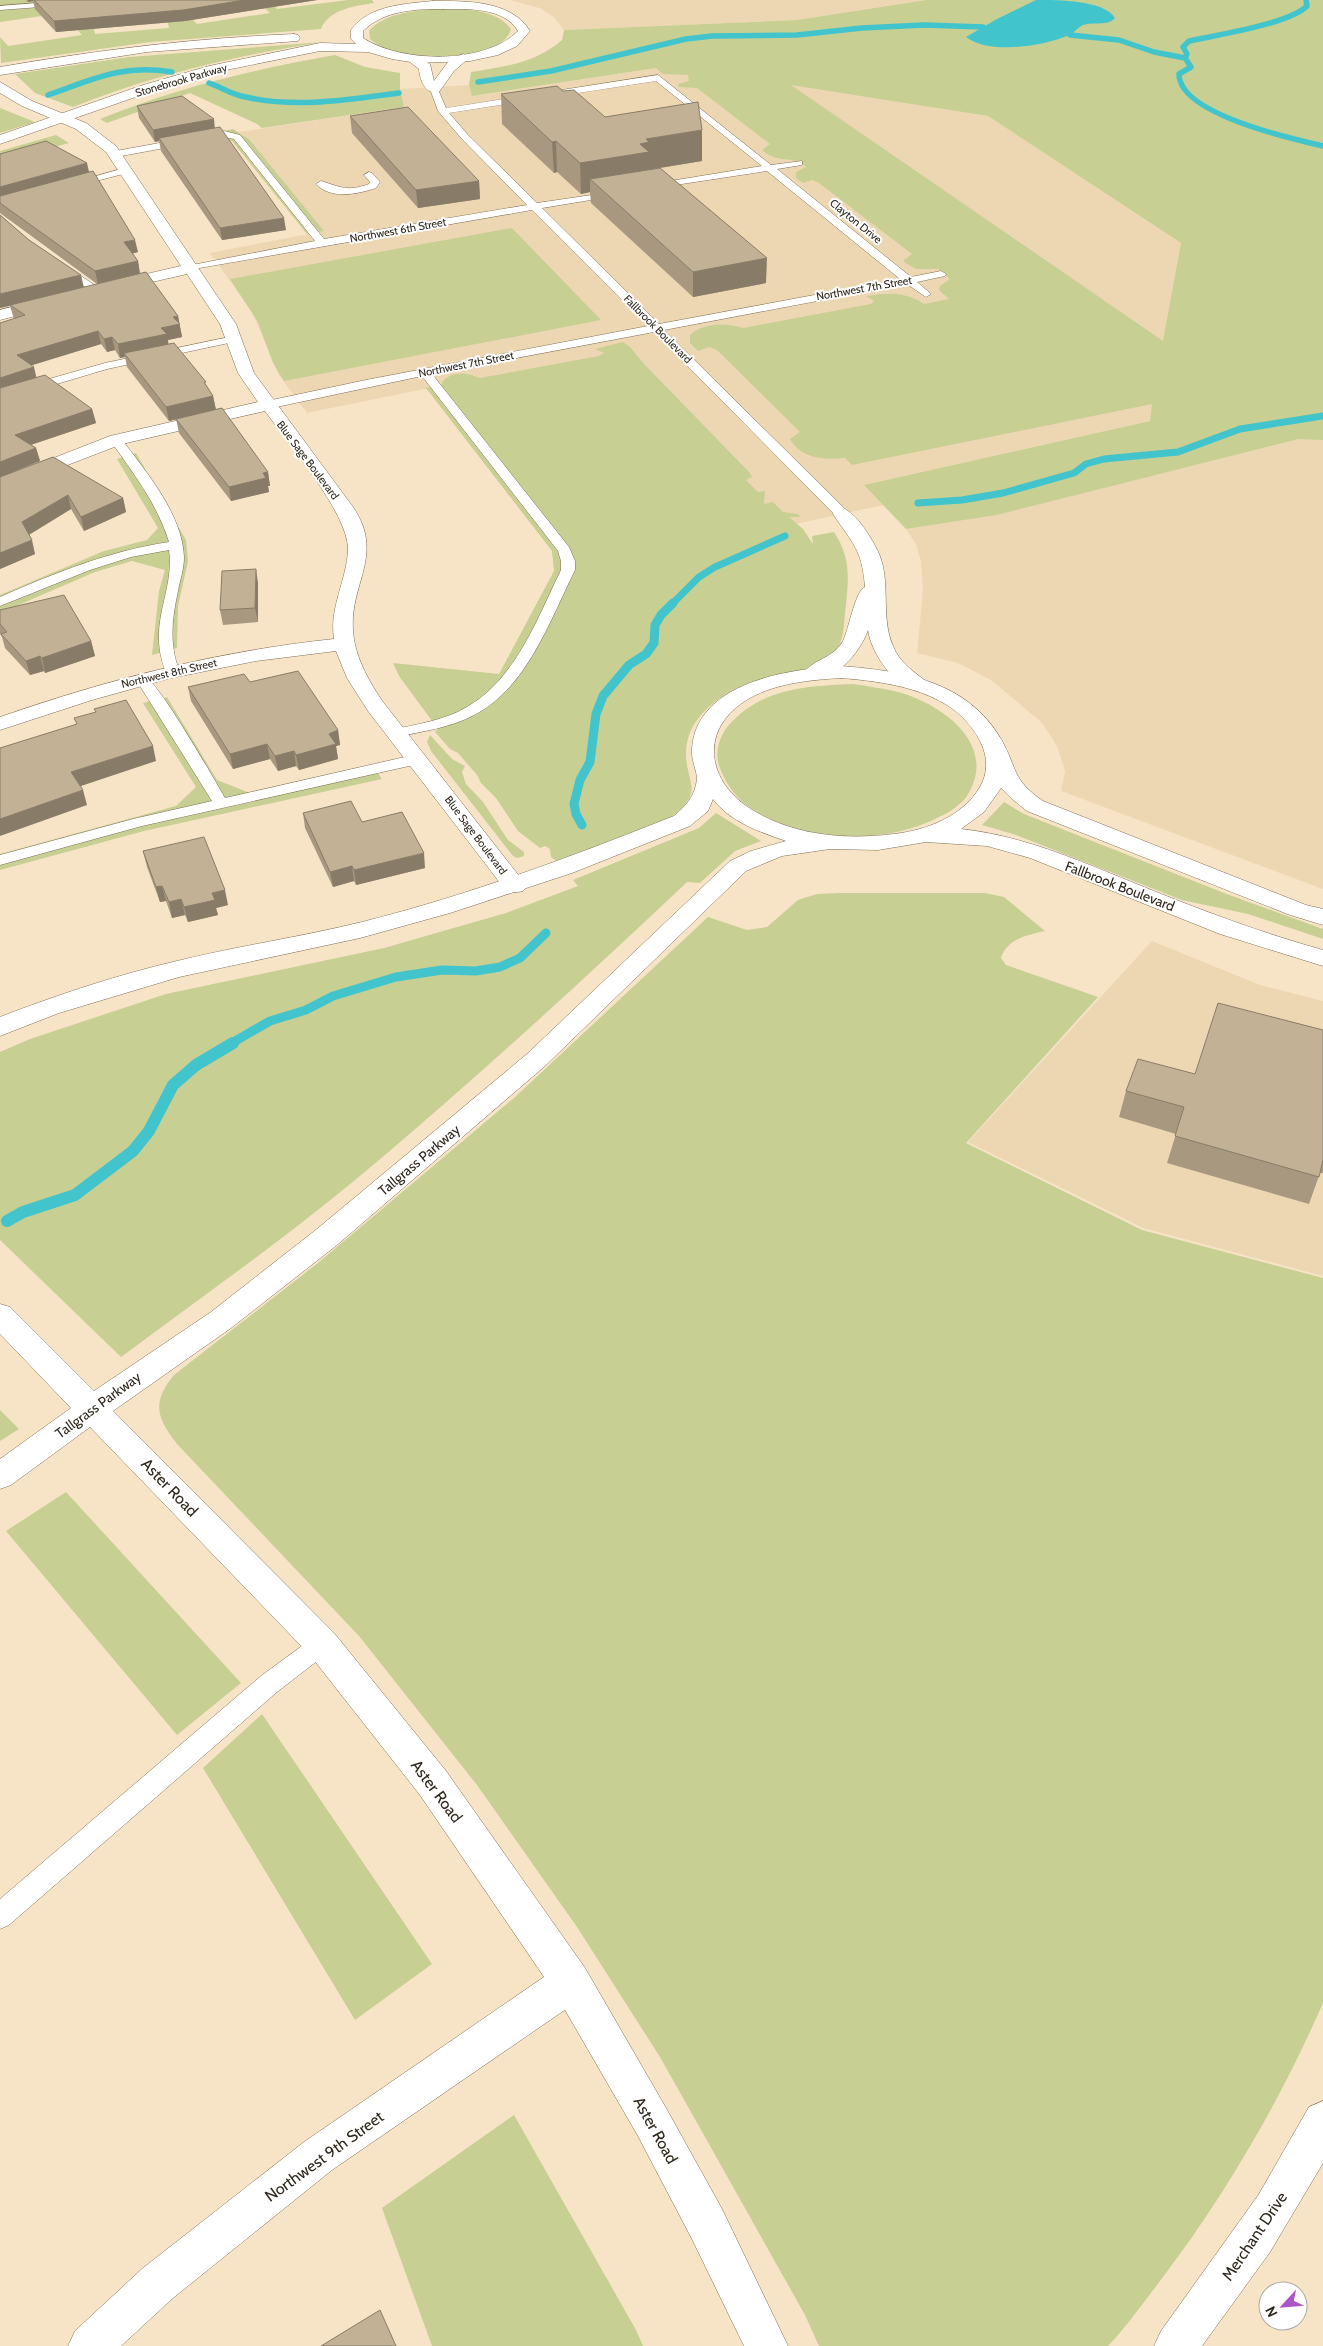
<svg xmlns="http://www.w3.org/2000/svg" width="1323" height="2346" font-family="Cabin,sans-serif">
<rect width="100%" height="100%" fill="#f7e4c7"/>
<path fill="#edd7b3" d="M510,0h416l-129,20 -233,10 -10,-13 -15,-9z
M675,65l313,51 193,127 -31,178 -286,64 20,20 -89,19 -223,21 -128,-160 -137,28 -28,-38 -27,-63 -42,-59 113,-22 -74,-92 -10,-7 165,-25 -4,-18 69,-4 4,11z
M1323,433v456l-262,-98 4,-20 -8,-25 -15,-23 -51,-43 -33,-17 -41,-10 6,-64 -2,-28 -5,-17 -10,-15 91,-14z
M1152,941l108,44 63,16v275l-180,-48 -175,-86z"/>
<path fill="#c7cf93" fill-rule="evenodd" d="M0,0h200l-23,4 20,20 73,-11 -14,-13h13l8,9 71,-9h24l2,3c-19,3 -45,6 -53,26l-171,13 -149,21 -1,-26 8,9 74,-11 -19,-22 -63,9zM164,6l5,22 -74,6 -4,-22z
M926,0h397v440l-24,-1 -302,76 -91,14 -42,-44 286,-64 2,-17 -300,61 -7,-7c-20,2 -44,1 -55,-19l10,-7 -83,-82 -8,-3 -11,4 -8,-8v-8c15,-13 36,-12 53,-7l128,-24 3,-3 -8,-5c21,-3 39,-5 58,8l25,-5 -10,-9 1,-4 10,-7 -12,-10h-22l-12,-7v-2l8,-6 -93,-71 -7,-3 -9,3 -7,-5v-6l10,-5c-15,-13 -27,-2 -44,-17l8,-6 -73,-56 -18,-1 -1,-3 11,-3 -1,-6 -25,-1 -7,-6 -184,28 -3,-11 2,-13c32,-5 65,-9 91,-32l2,-10 233,-10zM791,85l197,31 193,127 -18,98z
M432,9c26,0 63,-2 79,20 -8,32 -92,30 -118,22 -9,-2 -16,-6 -23,-12l-1,-8c16,-18 41,-19 63,-22z
M323,42c-85,13 -170,33 -250,65l-38,-14 -20,-19 114,-17z
M335,55l30,12 35,6v16l4,18 -142,21 -5,-4 -67,-31 -83,30 -7,-4c76,-31 154,-50 235,-64z
M0,108l35,14 -35,11z
M233,129l16,10 75,92 -17,3 -75,-93 -19,-2 -75,8z
M56,135l13,8 -69,19v-11z
M512,228l89,92 -317,61 -11,-18 -15,-41 -28,-43z
M623,342l7,5 15,18 105,108 2,4 -6,3 12,12 7,-1 -1,13 9,-2 10,10 15,2 2,3h-11l14,12 10,15 -1,-8 22,-4c16,24 15,44 12,72 -2,13 -1,34 -9,45 -13,21 -47,22 -69,28 -27,6 -57,22 -73,46 -9,13 -11,32 -7,47 1,7 5,15 3,23 -2,10 -13,19 -21,25l-112,44 -7,-5 -1,-8 -5,-3 -5,2 -22,-17 -22,-33 -15,-15 -4,-8 -19,-22 -8,-4 -15,-17 3,-3 -39,-53 -6,-13 106,11 55,-103 -2,-20 -126,-163 16,-3v-3c12,-12 24,-9 38,-4l119,-22 5,-3 -9,-4z
M136,453l50,87 2,21 -10,45 -1,42 -25,7 7,-64 6,-21 -33,-9 -37,11 -95,41v-18l104,-44 43,-11 11,-12 -41,-69z
M853,684c14,2 28,4 41,7 46,11 106,53 73,105 -9,13 -27,21 -41,27 -55,22 -124,17 -174,-14 -16,-10 -26,-25 -32,-41 -6,-14 -1,-31 8,-42 33,-38 78,-40 125,-42z
M167,697l50,83 33,13 123,-27 9,13 -238,52 -144,39v-16l176,-48 20,-19 -53,-84z
M430,735l22,24 13,7 -3,6 4,12 17,18 25,38 16,12v4l-7,2 -4,-2 -82,-105 -4,-9z
M1004,802l20,12 200,79 99,36v10l-75,-25 -66,-14 -166,-65 -34,-10z
M716,813l45,28 -26,10 -35,32 -13,-1c-98,93 -199,185 -302,273 -84,72 -175,136 -264,202l-121,-117v-188l30,-13 136,-45 218,-46 122,-35 72,-27 -5,-6 126,-52z
M841,893h144l19,4 41,34c-18,4 -38,8 -44,27l5,7 92,32 -132,146 176,87 181,48v725c-43,98 -98,193 -163,278 -17,22 -33,45 -52,65h-289l-14,-31 -145,-258 -83,-130 -100,-142 -118,-149 -182,-192c-20,-26 -26,-41 -3,-69l144,-112 196,-165 194,-181 39,13 20,-3 31,-27 19,-6z
M0,1410l19,19 -19,12z
M66,1492l175,191 -64,52 -171,-204z
M262,1714l170,250 -77,56 -152,-252z
M514,2115l122,215 7,16h-211l-50,-138z"/>
<path fill="#42c4cd" d="M1036,0c22,0 68,0 79,18 -7,9 -22,3 -32,7 -6,3 -10,9 -16,11 -25,10 -78,19 -101,1l31,-18z"/>
<g fill="none" stroke-linecap="round" stroke-linejoin="round">
<path stroke="#42c4cd" stroke-width="5.5" d="M1306,0l1,6c-18,18 -91,29 -118,35l-6,6 4,7 -2,4 6,9 -12,7c0,40 113,65 144,72
M1070,35l49,5 35,12 31,6
M478,82l73,-11 135,-32 26,-3 85,-1 65,-7 62,-3 59,2
M209,83c11,4 21,10 32,13 52,13 106,4 158,-3
M48,95c46,-16 73,-31 124,-23"/>
<path stroke="#42c4cd" stroke-width="7" d="M918,503l44,-3 41,-7 71,-20 12,-9 18,-5 74,-7 62,-23 83,-13
M671,605l28,-28 16,-10 70,-31"/>
<path stroke="#42c4cd" stroke-width="9" d="M582,825l-6,-11 -2,-10 6,-24 10,-18 6,-48 7,-18 26,-31 17,-11 8,-11 1,-18 6,-10 12,-12
M230,1044l40,-23 36,-11 27,-14 63,-19 46,-7 34,1 24,-4 20,-9 26,-25"/>
<path stroke="#42c4cd" stroke-width="12" d="M7,1221l16,-9 52,-17 58,-44 16,-20 24,-46 23,-20 37,-22"/>
<g stroke="#7f6e54" stroke-width="1">
<path id="lane" d="M74,0h37l-4,2 -107,8v-4z
M658,75l113,90 31,-4v4l-25,4 134,108 30,-6 5,3 -1,2 -28,6 14,12 -5,3 -19,-13 -243,46 183,181 1,3 -1,3h-10l-183,-185 -222,42 137,173 6,14v9c-25,50 -48,118 -101,145 -24,13 -51,16 -77,22l-5,-1 -2,-3 2,-3c24,-6 51,-9 73,-22 50,-27 72,-89 96,-138v-9l-3,-10 -136,-175 -155,33 -6,-4 6,-4 99,-21 282,-54 -116,-116 -344,60 -1,-2 5,-3 123,-24 -81,-102 -10,-2 -108,20 -5,-3 5,-3 108,-20 16,4 84,104 203,-34 -65,-66 -24,-28 -8,-22 1,-2h6l9,21zM656,81l106,85 -110,18 -3,1v4l118,-18 133,108 -241,45 -117,-116 73,-12 4,-1v-4l-82,12 -69,-68 -19,-22z
M128,167l3,1v4l-58,15 -5,-3z
M369,172l3,1 8,9 -4,6c-18,6 -45,12 -60,-4l5,-3c20,6 26,11 48,3l1,-2 -6,-7z
M60,262l39,26v4h-8l-35,-25 -1,-2z
M234,336l4,1 2,2 -2,2 -131,28 -107,32v-8l105,-30z
M116,436l4,1c26,35 62,76 64,120 0,12 -4,23 -6,34 -6,27 -9,53 1,79l-7,4 -7,-4c-18,-48 10,-78 4,-120l-38,7 -41,13 -90,36v-9c55,-24 109,-46 169,-55 -12,-39 -36,-69 -59,-102z
M142,674c14,3 72,105 83,124l193,-44 8,5 -8,5 -276,62 -142,39v-10l133,-36 79,-18 -77,-123z
M322,1634l8,3 4,7 -4,7 -53,41 -268,233 -9,4v-30l261,-223 53,-39z"/>
</g>
<g stroke="#7f6e54" stroke-width="1">
<path id="street" d="M463,54l6,4 -15,13 -15,21c-14,3 -19,-12 -20,-23l-13,-10 6,-4 18,9 4,17 14,-19z
M0,82l32,19 54,22 30,23 120,178 18,49 99,134c32,47 -3,76 0,122 1,26 15,51 30,73l140,179 4,5 -4,5c-15,4 -20,-4 -29,-16l-126,-164 -21,-33 -11,-27 -80,10 -85,17 -79,22 -92,30v-13c109,-38 219,-66 334,-78 -5,-32 13,-59 14,-90 0,-36 -61,-107 -83,-138l-143,33 -122,47v-12l110,-43 148,-34 -20,-29 -18,-49 -33,-50 -74,17 -6,-2 -2,-3 2,-3 74,-17 -75,-114 -30,-23 -54,-23 -22,-13z
M47,298l6,2 2,3 -2,3 -53,14v-10z
M842,508c9,3 14,10 20,17 7,10 15,22 19,34 9,28 0,60 12,87 6,16 21,26 34,36l4,4 -4,4c-27,7 -56,-36 -59,-60 -8,23 -34,54 -61,47l-3,-4c9,-14 29,-14 39,-32 6,-12 12,-50 22,-54 -3,-38 -12,-43 -32,-73l2,-4z
M571,1963l14,5 5,14 -5,14 -253,174 -159,128 -52,48h-53l7,-15 68,-63 161,-126 253,-174z
M1323,2101v62l-53,89 -68,94h-48l7,-15 98,-137 50,-87z"/>
</g>
<g stroke="#7f6e54" stroke-width="1">
<path id="secondary" d="M433,1c33,0 78,-1 97,30l-13,15 -19,9 -28,6 -53,2 -25,-4 -24,-7 -48,-1 -104,21 -63,19 -153,53v-9l143,-50 66,-19 111,-23 36,1 -5,-5v-9c18,-25 54,-26 82,-29zM443,9c24,0 61,-2 75,22 -33,34 -117,32 -155,7v-7c21,-21 53,-22 80,-22z
M294,34l4,1 2,3 -2,3 -151,11 -147,23v-8c98,-17 195,-29 294,-33z
M841,666c63,5 126,15 160,73 17,30 10,40 42,62l263,104 17,4v16l-33,-10 -263,-104 -15,-12 -11,-11 -17,24 -23,17c65,7 123,34 183,58 59,24 118,46 179,63v16l-103,-32 -190,-76 -43,-12 -61,-4 -48,8 -48,-1 -48,7 -36,15 -201,195 -208,179 -106,83 -118,83 221,222 112,138 139,197 81,140 56,101 66,137h-44l-52,-107 -54,-103 -81,-140 -137,-201 -110,-140 -220,-228 -79,58 -11,4v-30l71,-51 -71,-74v-30l10,3 84,84 117,-79 106,-83 210,-175 203,-193 21,-10 35,-10c-26,-9 -56,-19 -73,-42l-5,12 -18,15 -118,47 -122,40 -90,25 -181,39 -120,36 -59,23v-19c57,-22 117,-42 177,-56 61,-15 124,-24 185,-39 107,-27 209,-65 312,-106 12,-10 21,-20 23,-37 0,-8 -6,-19 -5,-30 4,-67 97,-80 149,-83zM841,678c50,4 116,13 140,65 7,15 7,30 -1,44 -18,30 -53,43 -86,47 -47,6 -98,2 -140,-23 -48,-28 -57,-83 -4,-113 27,-15 60,-18 91,-20z"/>
</g>
<use href="#lane" fill="#fff" fill-rule="evenodd"/>
<use href="#street" fill="#fff" fill-rule="evenodd"/>
<use href="#secondary" fill="#fff" fill-rule="evenodd"/>
</g>
<path fill="#a89880" d="M26,0h291l-132,21 -129,11 -21,-23 -2,-8 -5,1z
M563,91l42,26 97,44 -42,7 106,115 -73,14 -102,-94 -1,-11 -9,2 -24,-22 -3,1 -52,-49 -1,-30z
M137,106l78,22 71,102 -64,10 -61,-89 -2,-10 -4,1 -16,-24z
M350,116l129,65 1,18 -62,9 -66,-75z
M0,154l89,18 49,80 -6,2 6,7 2,13 38,42 4,21 -14,3v4l39,43 6,9 3,14 -47,11 -42,-54 -2,-10 -5,1 -5,-8 -8,2 -6,-8 -70,21 5,13 56,31 4,14 -65,22 5,3 4,13 -28,11 111,26 3,14 -42,19 -13,-22 -42,26 6,19 -35,15 14,-250 -4,-13 -10,2v-93l84,73 13,-4 -97,-71z
M176,419l92,53 2,14h-2l1,6 -38,9 -52,-68z
M258,583v39l-35,3 -3,-15z
M0,610l91,31 4,15 -50,17 -1,-2 -14,4 -25,-27 -3,-11 -2,-3z
M250,682l88,48 2,15 -4,1 2,13 -39,11 -3,-4 -18,5 -8,-12 -37,10 -42,-68 -3,-14z
M303,813l122,55 -69,17 -2,-4 -21,6 -28,-59z
M143,851l85,54 -12,3 2,7 -30,7 -3,-7 -13,3 -6,-17 -6,1 -13,-35z
M1323,1030v143h-3l-11,31 -142,-41 9,-29 -57,-17 7,-26 69,-17z"/>
<path fill="#887c68" d="M28,0h5v1l-5,1z
M245,0h72l-132,21 -129,11 -2,-11z
M214,119l1,12 -56,7v3l-4,1 -2,-12z
M702,130v31l-112,18v13l-9,2 -1,-31 60,-19 6,-5z
M556,141l1,31 -3,1 -2,-31z
M87,163l3,13 -90,24v-13z
M479,181l1,18 -62,9 -2,-18z
M284,218l2,12 -64,10 -2,-12z
M135,240l3,12 -12,3 -2,-13z
M767,258l-1,25 -73,14v-25z
M138,261l2,13 -42,10 -3,-13z
M81,275l3,13 -84,20v-14z
M178,316l4,21 -14,3 1,8 -45,5 1,4 -5,1 -2,-14 55,-27z
M98,331l3,13 -81,25 -3,-14z
M112,337l3,13 -8,2 -3,-13z
M34,367l3,13 -37,12v-14z
M213,396l3,14 -47,11 -3,-14z
M92,409l4,14 -78,26 -3,-14z
M36,448l4,13 -40,16v-15z
M268,472l2,14h-2l1,6 -38,9 -2,-14 34,-14z
M68,495l3,14 -46,28 -3,-15z
M123,498l3,14 -42,19 -3,-14z
M32,540l3,14 -35,15v-16z
M256,569l2,14v39l-3,-14z
M91,641l4,15 -50,17 -3,-15z
M40,656l4,15 -14,4 -4,-14z
M338,730l2,15 -4,1 2,13 -39,11 -3,-15 33,-21z
M267,744l3,15 -37,10 -3,-15z
M153,746l3,15 -81,27 -4,-16z
M294,751l2,15 -18,5 -3,-15z
M83,790l4,15 -87,31v-17z
M424,853l1,15 -69,17 -2,-15z
M352,866l2,15 -21,6 -3,-15z
M162,886l4,15 -6,1 -4,-15z
M225,890l3,15 -12,3 2,7 -30,7 -4,-15 28,-14z
M181,899l4,16 -13,3 -3,-16z"/>
<path fill="#c3b195" stroke="#887c68" d="M34,0h211l-62,10 -129,11z
M557,86l6,5 11,-1 31,27 93,-15 4,28 -56,9 3,3 -9,2 9,8 -69,11 -24,-22 -4,1 -51,-48z
M182,96l32,23 -61,11 -16,-24z
M408,107l71,74 -63,9 -66,-74z
M220,127l64,91 -64,10 -61,-90z
M46,141l41,22 -87,24v-33z
M660,168l107,90 -74,14 -103,-93z
M93,171l42,69 -11,2 14,19 -43,10 -95,-68v-7z
M0,215l29,25 52,35 -81,19z
M146,272l32,44 -5,1 7,7 -19,4 6,6 -49,10 -6,-7 -8,2 -6,-8 -81,24 17,12 -34,11v-55l25,-8 -15,-10z
M174,343l32,39h-2l9,14 -47,11 -42,-54z
M45,375l47,34 -77,26 21,13 -36,14v-74z
M222,408l46,64 -5,1 3,5 -37,9 -53,-68z
M53,457l70,41 -42,19 -13,-22 -46,27 10,18 -32,13v-76z
M256,569l-1,39 -35,2 2,-39z
M64,595l27,46 -49,17 -2,-2 -14,5 -25,-27 6,-2 -7,-8v-14z
M298,671l40,59 -9,4 7,10 -40,11 -2,-4 -19,5 -8,-12 -37,10 -42,-67 56,-13 6,8z
M126,700l27,46 -82,26 12,18 -83,29v-71l77,-24 -3,-6 22,-6 -2,-3z
M351,801l11,21 40,-10 22,41 -70,17 -2,-4 -22,6 -27,-59z
M204,837l21,53 -13,3 3,7 -31,7 -3,-8 -12,3 -7,-16 -6,1 -13,-36z
M1218,1003l105,27v130l-4,17 -144,-41 9,-29 -58,-16 12,-32 57,15z
M380,2310l16,36h-75z"/>
<g text-anchor="middle" stroke-width="4" stroke-linejoin="round" paint-order="stroke">
<g font-size="11" fill="#2e271c" stroke="#fff">
<text transform="translate(181 80) rotate(-16)" y="4">Stonebrook Parkway</text>
<text transform="translate(856 221) rotate(39)" y="4">Clayton Drive</text>
<text transform="translate(398 230) rotate(-10)" y="4">Northwest 6th Street</text>
<text transform="translate(864 288) rotate(-10)" y="4">Northwest 7th Street</text>
<text transform="translate(658 329) rotate(45)" y="4">Fallbrook Boulevard</text>
<text transform="translate(466 364) rotate(-11)" y="4">Northwest 7th Street</text>
<text transform="translate(308 460) rotate(53)" y="4">Blue Sage Boulevard</text>
<text transform="translate(169 673) rotate(-13)" y="4">Northwest 8th Street</text>
<text transform="translate(476 835) rotate(53)" y="4">Blue Sage Boulevard</text>
</g>
<g font-size="14" fill="#2e271c" stroke="#fff">
<text transform="translate(1120 886) rotate(21)" y="5">Fallbrook Boulevard</text>
<text transform="translate(419 1160) rotate(-40)" y="5">Tallgrass Parkway</text>
<text transform="translate(98 1405) rotate(-36)" y="5">Tallgrass Parkway</text>
</g>
<g font-size="16" fill="#2e271c" stroke="#fff">
<text transform="translate(170 1487) rotate(46)" y="6">Aster Road</text>
<text transform="translate(437 1791) rotate(53)" y="6">Aster Road</text>
<text transform="translate(656 2130) rotate(61)" y="6">Aster Road</text>
<text transform="translate(324 2156) rotate(-36)" y="6">Northwest 9th Street</text>
<text transform="translate(1254 2236) rotate(-56)" y="6">Merchant Drive</text>
</g>
</g>
<g transform="translate(1283 2306) rotate(244)"><circle r="24" fill="#ffffff" stroke="#aba9a4"/>
<path d="M0-4L9 19L0 12L-9 19Z" fill="#ab56c4"/>
<text y="-8" font-size="14" font-weight="bold" text-anchor="middle" fill="#2e271c">N</text>
</g>
</svg>
